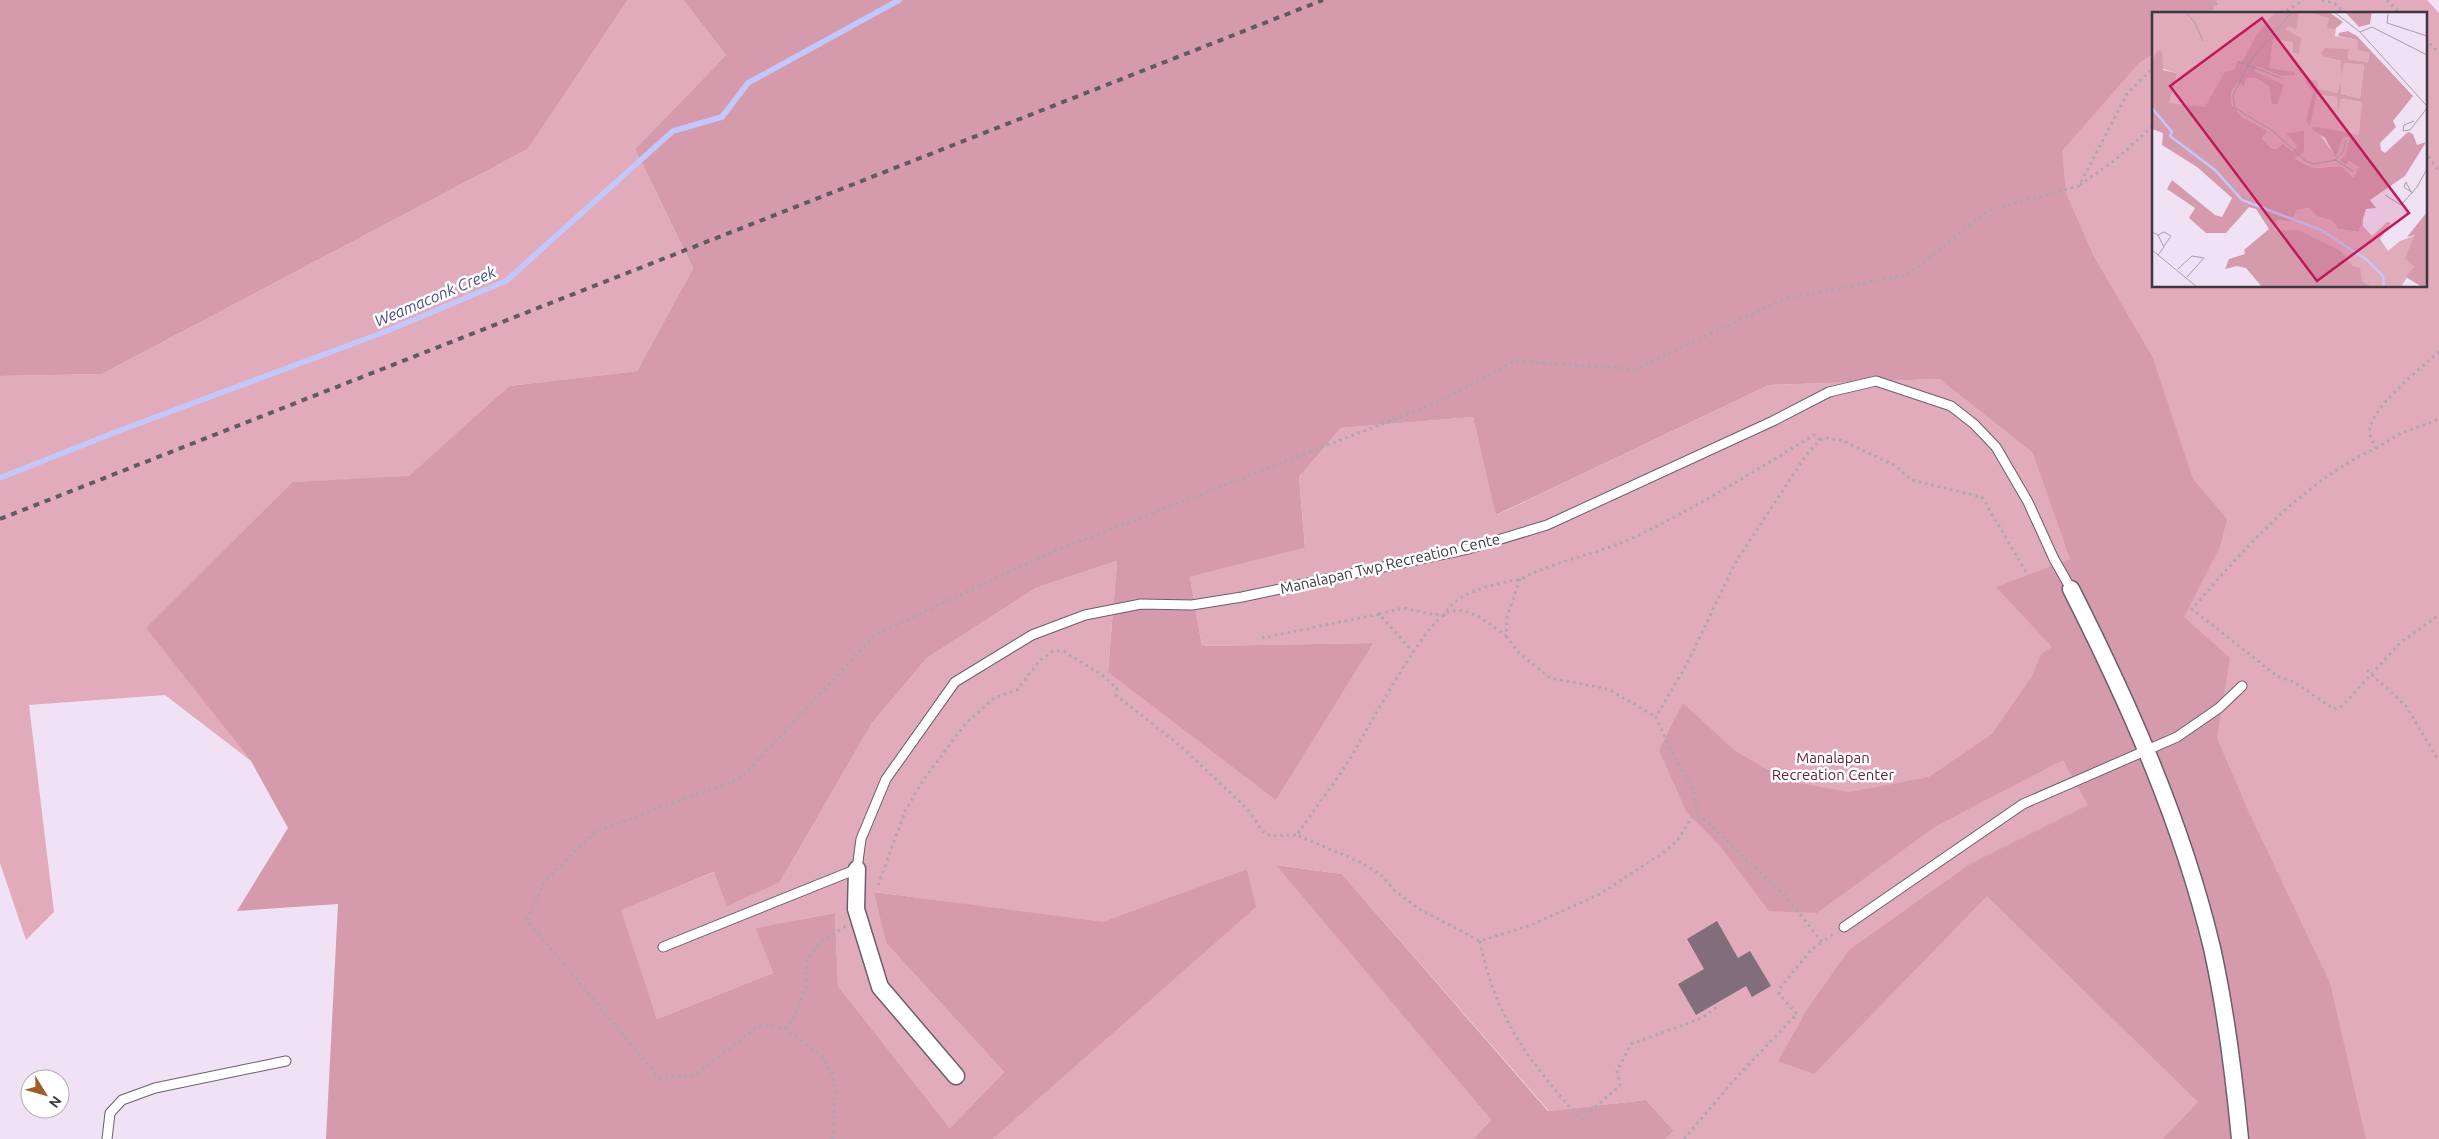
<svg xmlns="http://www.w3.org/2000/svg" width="2439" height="1139" font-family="Ubuntu,sans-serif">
<rect width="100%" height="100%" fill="#f0e1f4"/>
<path fill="#e2abbb" d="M628,0h55l43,55 -91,94 58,119 -56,103 -128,15 -100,91 -117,5 -145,146 104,133 -86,-66 -136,10 25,207 -28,28 -26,-77v-487l102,-2 426,-225z
M2167,0h260l12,13v1126h-774l9,-8 -28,-31 -97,11 -207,-237 -65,-9 214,255 -18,19h-480l262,-232 -8,-38 -144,54 -228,-31 11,51 118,129 -54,56 -112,-142 -3,-73 -78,15 16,45 -116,46 -37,-109 95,-38 65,10 92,-159 55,-65 109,-70 81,-27 -9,111 265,-29 -171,3 -12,-69 115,-29 -6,-71 42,-49 132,-11 24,98 272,-130 170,-6 93,73 -37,-215 158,-220v269h272v-272h-270z"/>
<path fill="#d59bad" d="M0,0h628l-100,149 -426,225 -102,2z
M683,0h1534l-8,14h-56v40l-14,9 -77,88 4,42 27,62 60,103 40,121 34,40 -7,28 -36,70 46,41 -13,80 29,68 84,177 36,156h-203l35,-37 -211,-206 -173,178 -36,-13 30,-53 41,-58 121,-86 118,-59 -25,-45 -127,66 -119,87 -48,-2 -49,-65 -34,-35 -27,-61 24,-47 52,48 53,30 61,11 80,-15 63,-43 40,-58 9,-22 11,-7 -56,-60 74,-28 -37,-106 -94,-74 -170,6 -273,130 -23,-98 -132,11 -42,49 6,71 -115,29 12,69 171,-3 -97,157 -168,-128 9,-111 -81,27 -109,70 -55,65 -92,159 -53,24 -13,-34 -93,38 36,109 116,-46 -17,-45 79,-15 3,73 112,142 54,-56 -118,-129 -12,-51 229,30 144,-53 9,38 -263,232h-667l12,-235 -101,7 51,-83 -37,-67 -105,-133 146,-146 117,-6 100,-90 128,-15 56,-103 -58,-119 91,-94z
M1276,865l66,9 206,237 98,-11 28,31 -9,8h-192l18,-19z"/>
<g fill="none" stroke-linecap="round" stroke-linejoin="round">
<path stroke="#c2c8fc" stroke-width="5.5" d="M0,478l121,-48 266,-99 119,-50 167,-150 49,-14 26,-34 151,-83"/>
</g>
<path fill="#816e7a" d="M1717,921l21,37 12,-7 21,35 -19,11 -6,-11 -50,29 -18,-31 26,-15 -17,-30z"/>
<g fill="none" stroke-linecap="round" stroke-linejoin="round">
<g stroke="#6b5e6e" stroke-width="11">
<path id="service" d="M1844,927l179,-123 154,-67 42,-29 23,-22
M663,947l194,-78 4,-30 25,-60 69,-97 77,-47 53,-20 56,-11 51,1 50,-8 226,-48 79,-24 226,-104 56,-29 47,-11 75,25 23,18 22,23 32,55 26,57 17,30
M107,1139l3,-26 12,-13 33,-12 131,-27"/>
</g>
<g stroke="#6b5e6e" stroke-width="19">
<path id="minor" d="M2071,589c58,115 111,233 141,359 14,63 22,127 28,191
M857,869l-1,40 24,78 76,89"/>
</g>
<path stroke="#b0a4b3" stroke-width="3" stroke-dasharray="2.5 4" stroke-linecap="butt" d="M2322,0l13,4 11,10
M2387,0l13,14
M2206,14l14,-14
M2281,14l23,-14
M2425,39l14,14
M2425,151l14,21
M2080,185l35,-25 38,-34
M2439,352c-17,15 -72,58 -69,81 0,5 4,11 6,15 -76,36 -130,99 -184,161l85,67 17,6 40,27 8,-3 58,-63 39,-28
M1820,440l7,-2 17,3 14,7 38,18 15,14 71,17 44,75
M2376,448l24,-14 39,-15
M1520,579l-13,38 -1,19c-16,-11 -36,-31 -57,-24 -25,9 -83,121 -100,148 -16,25 -35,50 -52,75l63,27 20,12 15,17 24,18 61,32 51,-16 69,-31 64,-42 13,-11 15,-24h10l85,81 35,44 13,-9
M1379,614l24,-6 28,6 14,1c9,-22 44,-29 65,-34 3,-1 8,-1 11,-2 34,-18 72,-24 107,-39 65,-30 125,-68 186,-105l6,5 -15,17 -70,106 -47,99 -32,55 12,28 23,41 4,10 2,21
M1506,636l13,17 31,25 53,10 12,5 41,24
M1262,638l117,-24 35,39
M2367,670l39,36 33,55
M878,885l28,-76 18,-30 42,-56 28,-25 23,-8 23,-30 13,-9h10l39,24 15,13 -1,7 62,49 41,38 30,29 13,20 8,5 27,-1
M1480,941c15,78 51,122 101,179l39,-35 -3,-14 14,-27 71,-26 18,-13
M786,1029l11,-18 9,-24 1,-28 13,-17 26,-16
M833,1139l2,-49 -2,-14 -10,-19 -37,-28 -14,-3h-14l-63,49 -36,3 -132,-158 18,-39 50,-49 146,-54 135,-144 181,-84 384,-149 73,-40 121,8 149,-70 123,-24 82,-65 90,-24 48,-92 26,-26
M1684,1139l51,-60 62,-65 -18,-20 1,-6 32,-39 10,-7"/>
<use href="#service" stroke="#fff" stroke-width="9"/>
<use href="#minor" stroke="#fff" stroke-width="16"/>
<path stroke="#615963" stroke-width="4" stroke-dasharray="6 6" stroke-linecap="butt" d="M0,519l1323,-519"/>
</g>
<g text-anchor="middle" stroke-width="5" stroke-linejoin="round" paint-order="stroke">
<g font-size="15" fill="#3d373f" stroke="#fff">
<text transform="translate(1390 564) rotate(-13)" y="5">Manalapan Twp Recreation Cente</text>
</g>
<g font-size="15" fill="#66223d" stroke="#fff">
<text x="1833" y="763">Manalapan<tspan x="1833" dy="17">Recreation Center</tspan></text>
</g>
<g font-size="16" font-style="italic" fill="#4b4e8d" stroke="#fff">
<text transform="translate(435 296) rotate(-23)" y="6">Weamaconk Creek</text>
</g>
</g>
<g transform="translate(2152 12)">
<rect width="275" height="275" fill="#f0e1f4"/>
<path d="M0,0h127l-7,24 28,3 -18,-11 17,-16h13l17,5 4,11h3l-1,8 23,4 11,12 -1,10 -20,-3 1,-10 -26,8 18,4v12l3,-10 20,2 -4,33 -19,-4v-11l-4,10 -24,-2 -6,30 3,5 7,-31 21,2v13l3,-11 21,3 -2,34 -46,-10 22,31 7,-21 7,1 -4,28 3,-4 10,6 -6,10 -12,-11 -27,2 -12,-5 -7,-5 2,-12 -5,5 -21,-3 -9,-10 6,-7 -26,-14 -11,-14v-11l-15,16h-30l-18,-5 8,-30 -24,-8zM157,196l9,9 13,3 7,9 21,3 4,-17v11l9,10 15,-14 4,1 -11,16 8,12 12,-10 16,-6 -2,31 -13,21h-27l-12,-6 -21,-30 -66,-20 3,-11 13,2 6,-12z" fill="#e2abbb"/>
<path d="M123,0h24l-3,18 -8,-4 -3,3 16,9 -2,16 -6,-2v-10l-20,-3 -4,29 25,4 1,3 -13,1 -26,-10 -2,5 30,14 -7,19h-5l-3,-18 -13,-8h-10l-2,8 -7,-4 -6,10v11l11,14 26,14 -6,7 9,10 6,1 6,-5 9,7 5,-5 -11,-13 18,-2v21l-9,6 7,5 12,5 27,-2 12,11 6,-10 -10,-6 -3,4 -6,-5 6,-5 4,-18h-7l-7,21 -11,-20 -13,-9 2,-3 45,9 3,-33 -21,-3 -3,14 -1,-16 -20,-2 -7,32 -4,-6 7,-30 -7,-8 1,-4 10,2 2,8 18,4 4,-12v13l19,4 4,-33 -20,-2 -3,13v-15l-18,-4 -2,-4 4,-5 24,1 -1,10 20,3 1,-10 -12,-2 1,-10 -20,-4 1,-3 9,-2 9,5 56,60 -20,25 3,6 -16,16 1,7 4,3 23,-21 5,2 4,11 9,-3 -21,34 -35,24 6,8 -10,1 -7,23 -21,-3 -7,-9 -13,-3 -9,-9 -12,2 -6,12 -13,-2 -3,11 23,-1 43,21 12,15 7,2 2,13 12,6h-112l-16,-19 -9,-2 -12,3 4,-10 16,-5 -1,-4 25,-21 -13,-20 -7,-2 -23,26h-20l-17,-15 6,-10 -28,-19 5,-9 43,35 7,2 10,-19 -35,-31 -35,-22 1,-12 -11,-4v-68l6,-11 4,2 1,18 14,3 -8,30 36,4 20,-35 10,-3 1,-6 7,-3 13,-24zM156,0h21l14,10 -8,7 -8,-1 2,-10zM193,0h27l-2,12 -11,3zM275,200v75h-5l-16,-10 8,-11 -9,-8 10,-23 -8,2z" fill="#d59bad"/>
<path fill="none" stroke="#c2c8fc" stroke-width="2.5" d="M0,96l20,24 -2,4 45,34 27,30 79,30 46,30 16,16 1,11"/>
<path fill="none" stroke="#a89dac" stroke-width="1" d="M34,0l9,11 8,18M140,0l-41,48 -18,35 2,13 38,23 33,30 8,3 21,-4 18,11M182,0l26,20 67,74M236,2l-1,9 40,13M208,20l12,-5 55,28M85,49l44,17M262,109l-10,4 -1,6 7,-1 17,-22M183,148l8,-8 3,-12M259,180l-5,-10 -2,5 1,1 8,5M233,183l16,10 16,-18 10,-18M0,220l6,3 6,12 -6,8M6,223l6,-3 7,4 -7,10M0,238l45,37M26,257l14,-13 12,2 -17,19"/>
<path fill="#c2185b" fill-opacity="0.15" stroke="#c2185b" stroke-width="2.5" d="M110,6l147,195 -92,68 -147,-195z"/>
<rect width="275" height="275" fill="none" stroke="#3d373f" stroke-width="2.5"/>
</g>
<g transform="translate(45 1094) rotate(127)"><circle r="24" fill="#ffffff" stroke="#b1afb2"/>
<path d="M0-4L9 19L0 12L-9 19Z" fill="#9d5e27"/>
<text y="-8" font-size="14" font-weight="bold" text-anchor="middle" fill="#3d373f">N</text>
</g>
</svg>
